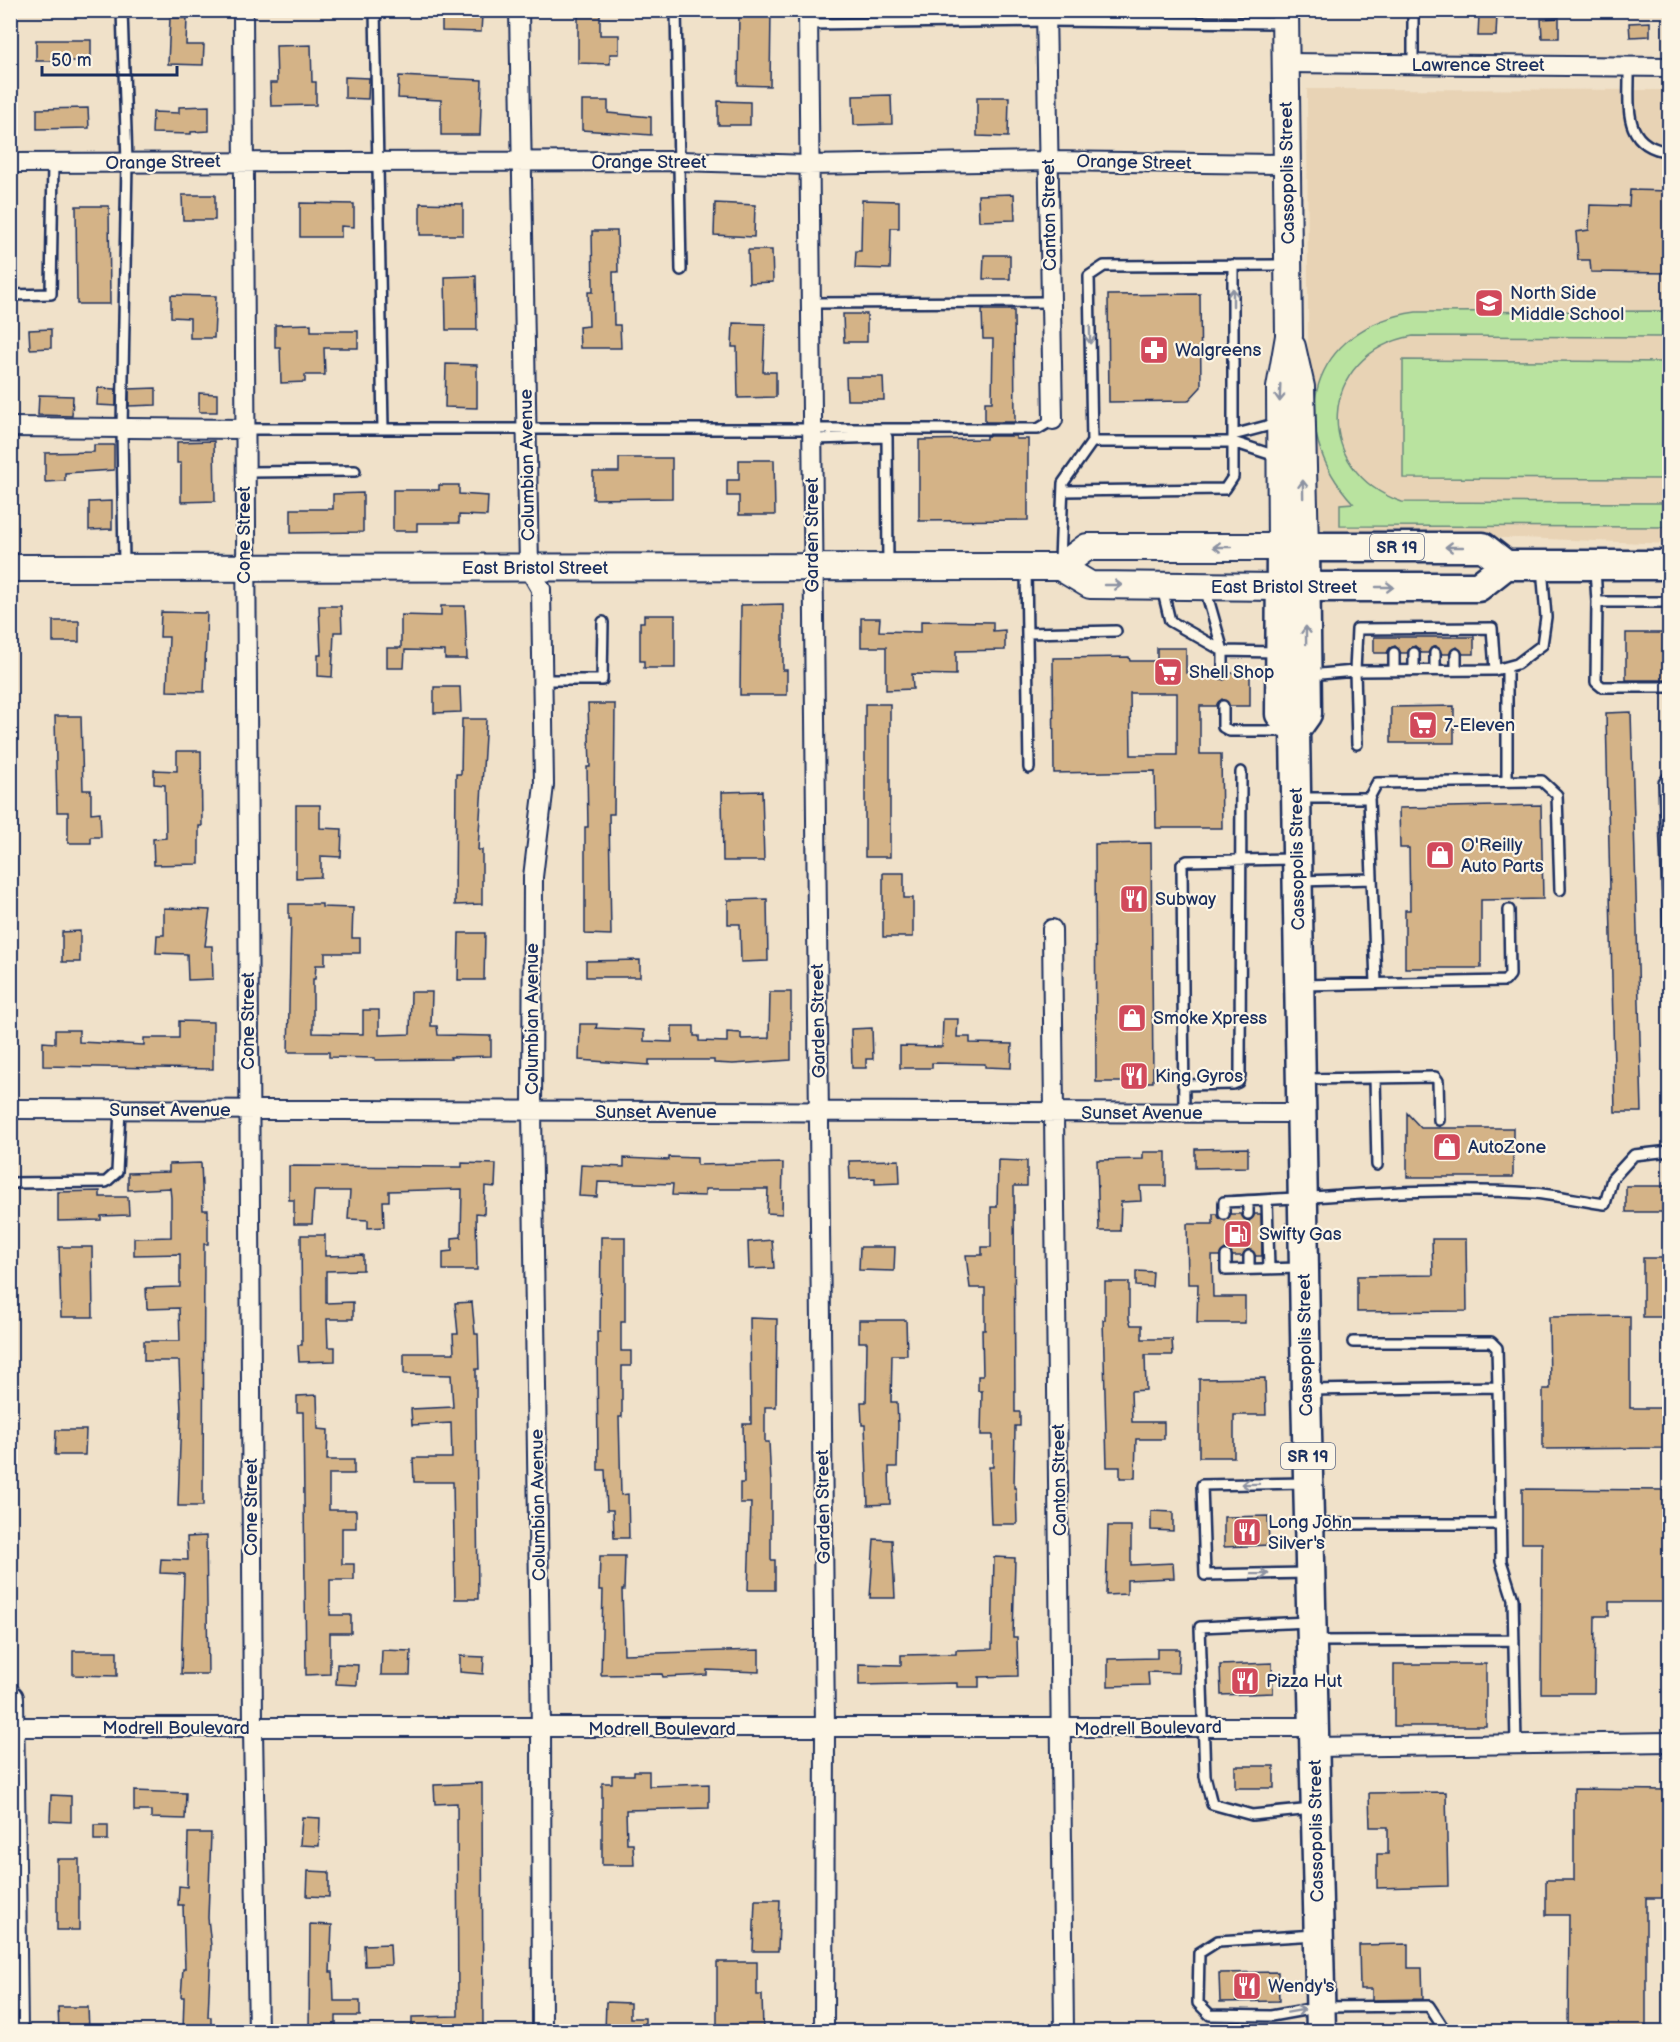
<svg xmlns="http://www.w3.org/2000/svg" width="1680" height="2042" font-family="'Balsamiq Sans',sans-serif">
<rect width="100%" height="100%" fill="#f0e1c9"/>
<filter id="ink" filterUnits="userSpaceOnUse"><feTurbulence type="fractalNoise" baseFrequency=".0167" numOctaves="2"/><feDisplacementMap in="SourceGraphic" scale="12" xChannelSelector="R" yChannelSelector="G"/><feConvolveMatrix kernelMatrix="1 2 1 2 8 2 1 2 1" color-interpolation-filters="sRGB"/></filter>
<g filter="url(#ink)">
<path fill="#e8d3b5" d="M1307,89l362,1v454l-148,-6 -190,-1 -13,-8 -9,-13z"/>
<path fill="#b9e39f" stroke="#6a897e" stroke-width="1.5" d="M1669,311v26l-256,-1c-96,17 -102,135 -11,166l267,1v24l-329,-1v-22l13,-1c-70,-76 -43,-176 63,-191z
M1403,360l266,2v117l-266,-1z"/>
<path fill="#d4b387" stroke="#1b2f5e" stroke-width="1.5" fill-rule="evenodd" d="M442,10l40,5 -1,17 -39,-1z
M578,10h22v25h19v19h-9v10l-32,-1z
M739,10h32l-1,76 -32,-1z
M1479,15h18l-1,21h-18z
M170,18h17l-1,27h18l-1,20 -35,-1z
M1559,18v20h-17l-1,-19z
M1650,22v14l-20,1 -1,-14z
M36,40h55v21h-55z
M311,45l1,37h4v23l-45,1 -1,-23h7l-1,-37z
M399,76l83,4 -2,55h-39v-35l-43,-2z
M345,77l24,1 -1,21 -23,-1z
M891,95l1,29 -38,1 -1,-29z
M977,97h32l-1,40 -31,-1z
M582,101h26v12l43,4v18l-69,-5z
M718,101l32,1v23h-32z
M209,106v25l-18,1v2l-39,-1 1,-21 26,1v-6z
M88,108l1,20 -52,1v-20z
M1630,190l40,1v82l-79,-1 -1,-12h-12l-2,-28 13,-2 1,-25 39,1z
M1014,194l1,26 -36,1 -1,-26z
M182,195h33v25h-32z
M862,200l37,1v27h-8l-1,41 -35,-1 1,-17h5z
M300,203l54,1v23l-13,-1v11h-41z
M420,203l43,1v31h-43z
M715,203l40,2 -1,32 -40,-2z
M76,206h33l1,98h-33z
M592,231h25l1,41h-5l1,53h6l1,23h-41l-1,-21 10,-1 -1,-34h5z
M748,250h24l1,32 -24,1z
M984,255h26v24h-27z
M476,276l1,54h-31l-1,-53z
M1200,294l1,93 -13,14 -79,1 -1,-107z
M171,295l45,1 -2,42h-24v-20l-19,-1z
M982,310h32l1,112h-30v-20h7l1,-63h-10z
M843,314h24v28h-23z
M733,323l32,1 -2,48h13v25l-38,1 -1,-51h-5z
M311,324v7h47v17h-34l1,27h-20v7l-24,1 -1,-36h-5v-22z
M51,329v19l-21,1 -1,-19z
M446,364l31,1v43l-32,-1z
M846,377h37l1,23h-37z
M98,388l18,1v17l-19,-1z
M156,388v17l-27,1v-17z
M199,393l18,1v18h-18z
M39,395l34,1 -1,20 -34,-1z
M986,436h30v3h12v81l-109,1v-81l67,-1z
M214,441l1,60 -34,1v-39h-4v-21z
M94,445h20v25l-49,3v8l-20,1v-29l49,-1z
M619,458h53v40l-79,1v-27h26z
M739,460h35l1,55h-36v-19h-12v-16h12z
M439,485h20v9l29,2 -1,20 -28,-1v8h-42v8h-24v-41h46z
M363,493v39l-72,1v-24h42v-15z
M112,501v28l-23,1v-28z
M783,604v66h4v25h-47l1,-90z
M319,606h22l1,26h-8l-2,45 -14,-1v-21h3z
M441,606h24l2,53h-22v-8l-40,-1 -1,18h-17v-20h14v-33l40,1z
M161,612l46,1 -3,79 -37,-1 2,-54h-9z
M644,615h31v53h-31v-7h-4v-39h4z
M861,618h19l-1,13 42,1v-11l72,1v9l12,-1v20l-49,1v24l-44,-1 1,15 -27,1v-43h-25z
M53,621h26v21h-26z
M1626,633h44v47h-44z
M1374,637h100v17h-11l-6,-7 -8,7h-7l-6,-8 -5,2 -3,5h-7l-6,-7 -5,2 -3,5h-6l-6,-7 -5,2 -3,5h-13z
M1157,648h29v25h30l3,5 5,2 6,-7h20v33h-20l-8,-7 -6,7h-16v48h21l1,74h-66l-1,-57 -101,2 -1,-115 76,-1 1,4h27zM1130,693h47v62h-46z
M434,687h26l1,25 -27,1z
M588,704h27l-1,110h-5l2,121 -26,-1v-107h3l-1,-60h3z
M865,704h25v153h-25z
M1454,706v37h-63v-36z
M1631,712l11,400h-27l-9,-399z
M55,716h26l2,74h8v23l9,-1 1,25h-10v6h-23v-31h-11z
M462,719h24l-8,131h4v54l-27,1 1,-131h5z
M177,751h24l1,75h-3v38l-45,1 -1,-26 13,-1 -1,-53 -11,-1v-14l23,1z
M762,791l2,70h-41l-1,-69z
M296,805h24v23l22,1 -1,28 -20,-1v21l-25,1z
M1541,805l2,94 -62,1v68h-76v-58h5l-1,-62h-9l-1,-40z
M1151,843l2,239h-57l-1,-238z
M883,873h21v25h9v39h-30z
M767,899l1,62 -27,1 -1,-38h-12v-24z
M289,904h33v3l31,1 -1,30h8v15h-35v12h-9l-1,14h-2v54l50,1v-24h16v25l31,-1 1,-42h21l-1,34h6l1,9 53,1v20l-41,1 1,2 -76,1v-2l-46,-1v-5h-41l3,-134h-2z
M164,908l46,2 -5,36h7l1,33 -25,1 -1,-26 -31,-1 1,-18h7z
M80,931v31h-18v-30z
M459,933h26l-1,47h-26z
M640,960v17h-54v-16z
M770,992h21v68l-58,4 -19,-1v-3h-65v5l-70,-5 1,-36h17l-1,4 48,2v11l28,1v-16h22v10h5v5l28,1v-10l14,1v6l28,-1z
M943,1019h15l-1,18h13v6l42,1 -1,24 -26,-1v-3l-53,-1v5h-32v-22l42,1z
M179,1021l34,1v47l-170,-3v-24l12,1v-13h24v12l65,3v-7h35z
M872,1028l1,31h-7v9h-14l-1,-39z
M1407,1113l14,15h92v49h-106z
M1248,1148v19l-53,1v-19z
M1143,1152h23v34h-26l1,15 -20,1 -1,29h-21l-2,-71 46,-1z
M669,1157l28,1v7l86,-2 -1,51 -15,-1 1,-24h-63v7l-33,-1 1,-11 -75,-2 -1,15 -18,-1 2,-31 43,2v-9l45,2z
M899,1160l1,23 -25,1v-6l-25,1 -1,-18z
M998,1160l29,1v25h-13l1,226h5v14h-5l-1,62h2l1,36h-26l-2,-57h4v-32h-12l1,-44h-4v-15h5l-1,-46h3v-42h-15l-4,-33h16v-8h9v-40h6z
M201,1163l2,47h5v34h-4l-1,262h-25l3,-94 -2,-51h-35v-20h36l-1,-33 -32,1 -1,-21 34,-1v-33l-46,1v-17l37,-1v-39l-1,-10 -42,2v-17l41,-1v-8z
M462,1163l34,1 -1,23 -10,-1 -1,28 -8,-1 1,57h-34v-18l9,-1v-13l9,-1 1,-48 -73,2v10h-6l1,26 -16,1v-8l-20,-1 2,-28h-36l-2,33h-18v-24h-5v-34l173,1z
M1626,1186h44v26h-44z
M100,1191v6h28l1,18 -28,1v4l-43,1v-29z
M1213,1214h4l8,7 6,-7h10l3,5 5,2 6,-7h6l1,42h-6l-8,-7 -6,7h-9l-8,-7 -6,7h-7l1,41h32v26h-48l1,-39h-10l-1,-60h26z
M301,1235h24v21l38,-1v15l-37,1v32l27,-1v17h-26l1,28h7v14l-36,1 -1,-17h4z
M601,1237h24v85h-4v29h10v15h-9v51h-3l2,78 7,-1 1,44h-15l-1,-28h-6l-2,-40h-7l-1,-138h3z
M1432,1239h34l1,72 -110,1v-36l76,-1z
M772,1240l2,28 -25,1 -1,-27z
M59,1247h33l1,70h-32z
M860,1247h35l-1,24 -35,-1z
M1643,1258h27v59h-27z
M1136,1271l17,1 -1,15 -16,-1z
M1105,1282h24v37l2,6h11v14h30l1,16h-28l1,35 -15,1 1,31h32v17h-28l-1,39h-15v-11h-13l-4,-147h2z
M472,1302l3,32h3l1,35h-3v46l2,184h-23l-2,-117h-39l-1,-24h39l-1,-35 -39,2 -1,-16 42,-2 -2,-32 -47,-1v-21h50l-1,-19h5l-3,-31z
M1630,1316v92h40v40l-127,1v-60h7l-1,-72z
M750,1318l27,1 -1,88h-11v35h4l2,42v76h4v30h-27l3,-87h-11v-20h4l-1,-59h8z
M859,1320h47l1,35h-15l-1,47h6l1,23 -1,42h-8l1,37 -22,1 -3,-80h-3l-1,-23h5l1,-60h-8z
M1265,1378l1,37h-32v42h-35v-78z
M317,1395l1,34 10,1 -1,30h27v14h-25v36h27v18h-14v36h12v16h-24v35h21v18h-21v41l-24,1 -3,-263h-6v-16z
M56,1430h30l-1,25h-30z
M1522,1489l148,1v112h-61v14h-14l-1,77h-53l1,-150h-20z
M1151,1511l22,1v19l-22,-1z
M1268,1516l1,29 -45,2v-30z
M1108,1526h23v39l42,-2 1,15 -47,2v14l-21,1z
M206,1536l2,138h-27l3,-100 -24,-1 1,-14 27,1 -1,-23z
M874,1539l18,1 3,58h-25z
M600,1556h25l-1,34h-2l2,64 135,-4v22l-52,-2v5l-44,2 -1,-3 -61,1 2,-85h-4z
M994,1557l21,1 -2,79h4l1,39 -39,1v10h-22v-4l-98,2v-21l42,1v-10l55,-1v-4l36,-1z
M1157,1649h22l-1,24 -30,-1 1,13 -41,1v-27l49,-1z
M382,1650l29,1 -1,24h-29z
M73,1651h44v25l-44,-1z
M460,1656l24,1 -1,17 -23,-2z
M1272,1663l1,30 -52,2 -1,-30z
M337,1664l21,1 -1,20 -21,-1z
M1394,1664h92v62h-92z
M1235,1766h39v22h-39z
M634,1771h15v15l60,-2v24l-83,2 1,34h6l1,21h-32v-82h10v-8h22z
M482,1783l1,247 -71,1v-14l46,-1 -1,-213 -22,1 -1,-19z
M1574,1789l96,1v108h-24v133h-78l1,-116h-23v-35h28z
M134,1791l52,2 -1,26 -34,-1v-7h-17z
M1446,1792l2,94 -71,2v-34h11v-27h-18l-1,-34z
M51,1795l20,1v26l-21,-1z
M302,1817l18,1 -1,28 -19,-1z
M94,1825h14v15h-14z
M188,1833h23l-3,85 3,28 -3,71h3v14h-28l1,-34h-3l2,-28h2l-2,-64h-5l1,-19 8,1z
M57,1859h22v71h-22z
M308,1871l21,1v25l-22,-1z
M755,1900h25l-2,51h-25z
M310,1924l22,1 -2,47h3l1,29h26v15h-24v15h-27z
M390,1944l1,21 -26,1 -1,-21z
M1408,1944v24h14l1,31 -51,1v-11h-12l-1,-44z
M717,1962h40v33h5l1,36h-46z
M1278,1972l1,29 -59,1 -1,-29z
M606,2002l24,1v15h15v13h-40z
M58,2007h30l1,24h-30z"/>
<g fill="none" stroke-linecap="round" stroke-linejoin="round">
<g stroke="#1b2f5e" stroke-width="14">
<path id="lane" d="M122,10l5,152 -5,266 2,137
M375,10l8,418
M676,10l5,260
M1413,10v54
M808,24l238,-3 236,2
M1629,66c1,38 -9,80 41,86
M10,295l41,-1 2,-132
M811,303l239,-1
M244,429h794l15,-9
M1233,435l45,-12
M813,439l74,-2 1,128
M1092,442h141l46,15
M244,472l111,-1
M1063,491l162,-2 8,-12v-212
M1060,561l3,-78 29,-41 -3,-166 15,-10 181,-1
M1026,569l3,199
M1595,569l2,33
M1162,588l8,33 53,30 53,1
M1205,588l18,63v22
M1670,602h-73l-1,80 6,5h68
M1027,633l89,-2
M1394,653v17
M1414,653v17
M1435,669v-16
M1456,670v-16
M1309,675l46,-4 2,-42 135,-1 3,42
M543,680h59l1,-58
M1223,706v21l7,4h56
M1357,744l-2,-73 140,-1 22,-6 25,-19 4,-28 -4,-50
M1670,775l-6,8 6,177
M1507,780v-112
M1299,798h70
M1299,881l73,-2
M1376,983l-7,-185 8,-15 165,-2 15,14 3,95
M1301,985l204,-4 5,-6 -1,-65
M1375,1078l2,87
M1305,1079l130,-2 3,4 1,39
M1183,1085l50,-1 5,-2 2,-7 1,-303
M1184,1113l-2,-249 5,-3 107,-2
M10,1183l96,-1 11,-10 3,-62
M1267,1200l2,69
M1248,1201v13
M1224,1214v-12c103,-5 206,-16 309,-9 24,2 49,8 72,11l7,-25 22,-24 36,-4
M1226,1256v14l73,-2
M1249,1256v13
M1353,1342h138l6,6 1,39
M1309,1390l189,-3 3,174 12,38 3,145
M1307,1483l-105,2 3,90 103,-2
M1313,1524h186
M1309,1622l-109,5 5,149 7,28 40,11 60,-6
M1315,1641l199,-1
M1316,1935l-98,6 -19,12 -1,50 12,12 61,1 50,-9 108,-1 17,26"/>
</g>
<g stroke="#1b2f5e" stroke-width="22">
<path id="street" d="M243,10l10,1719 5,303
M519,10l10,558 12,21 3,196 -11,92 -1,234 9,618 1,303
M808,10l17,1719 -1,303
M1046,10l7,410
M1286,63l384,4
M10,163l669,-2 129,4 239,-4 239,3
M10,427l234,2
M1052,929l12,1103
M10,1109l1291,4
M10,1727h1304
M1314,1747l356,-5"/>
</g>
<g stroke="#1b2f5e" stroke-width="30">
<path id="secondary" d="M1292,347l9,40 4,160
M1060,567l27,-20h194l-1,-159 9,-52 -4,-326
M10,568l1050,-1 30,18 191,2
M10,1698l4,334"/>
</g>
<g stroke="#1b2f5e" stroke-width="33">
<path id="primary" d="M1305,547l2,167 -12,17 11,659 15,642
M1286,587h192l28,-22h164
M1295,731l-15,-17 1,-167h202l23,18"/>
</g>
<use href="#lane" stroke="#fcf5e5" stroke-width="9"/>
<use href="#street" stroke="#fcf5e5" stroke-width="18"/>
<use href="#secondary" stroke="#fcf5e5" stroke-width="26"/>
<use href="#primary" stroke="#fcf5e5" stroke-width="28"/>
</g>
<defs><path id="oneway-shaft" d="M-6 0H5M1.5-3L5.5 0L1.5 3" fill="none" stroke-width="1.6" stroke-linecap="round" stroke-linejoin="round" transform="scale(1.5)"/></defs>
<g stroke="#8c92a2">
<use href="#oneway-shaft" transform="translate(1233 297) rotate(-90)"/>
<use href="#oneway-shaft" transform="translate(1090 335) rotate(89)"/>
<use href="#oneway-shaft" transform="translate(1280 393) rotate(92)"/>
<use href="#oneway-shaft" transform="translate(1303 489) rotate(-91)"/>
<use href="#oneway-shaft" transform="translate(1222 547) rotate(-180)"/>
<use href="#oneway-shaft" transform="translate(1454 547) rotate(180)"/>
<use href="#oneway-shaft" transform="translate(1113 585)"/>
<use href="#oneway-shaft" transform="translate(1385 587)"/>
<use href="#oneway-shaft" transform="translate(1306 635) rotate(-91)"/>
<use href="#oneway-shaft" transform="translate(1250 1484) rotate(179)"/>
<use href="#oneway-shaft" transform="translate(1260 1574) rotate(-1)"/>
<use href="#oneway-shaft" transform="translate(1296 2011) rotate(-10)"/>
</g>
</g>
<defs>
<g id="school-square" transform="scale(1.5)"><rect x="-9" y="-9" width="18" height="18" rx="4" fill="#d1495b" stroke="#fcf5e5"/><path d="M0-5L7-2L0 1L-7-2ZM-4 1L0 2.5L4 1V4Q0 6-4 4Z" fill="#fff"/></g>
<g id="pharmacy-square" transform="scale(1.5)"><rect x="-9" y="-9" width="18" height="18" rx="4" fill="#d1495b" stroke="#fcf5e5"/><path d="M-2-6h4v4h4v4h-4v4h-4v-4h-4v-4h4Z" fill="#fff"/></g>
<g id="supermarket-square" transform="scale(1.5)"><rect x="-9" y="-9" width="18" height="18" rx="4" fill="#d1495b" stroke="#fcf5e5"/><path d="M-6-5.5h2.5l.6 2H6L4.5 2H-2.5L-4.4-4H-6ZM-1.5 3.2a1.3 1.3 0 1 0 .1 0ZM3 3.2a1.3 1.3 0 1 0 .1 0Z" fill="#fff"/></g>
<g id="shop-square" transform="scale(1.5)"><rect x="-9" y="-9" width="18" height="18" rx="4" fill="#d1495b" stroke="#fcf5e5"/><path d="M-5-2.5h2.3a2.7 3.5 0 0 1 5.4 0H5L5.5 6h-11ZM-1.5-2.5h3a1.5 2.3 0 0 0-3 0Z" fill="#fff"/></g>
<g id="restaurant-square" transform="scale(1.5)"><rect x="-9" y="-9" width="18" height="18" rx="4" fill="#d1495b" stroke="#fcf5e5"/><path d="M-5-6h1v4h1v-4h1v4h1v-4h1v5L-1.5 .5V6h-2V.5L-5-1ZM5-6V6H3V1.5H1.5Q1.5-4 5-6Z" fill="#fff"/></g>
<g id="fuel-square" transform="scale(1.5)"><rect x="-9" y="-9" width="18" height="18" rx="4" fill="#d1495b" stroke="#fcf5e5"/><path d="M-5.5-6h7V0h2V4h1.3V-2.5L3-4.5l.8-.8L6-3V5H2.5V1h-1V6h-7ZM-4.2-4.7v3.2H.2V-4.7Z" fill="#fff"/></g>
</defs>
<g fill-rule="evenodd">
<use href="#school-square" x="1489" y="303"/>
<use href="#pharmacy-square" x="1154" y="350"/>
<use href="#supermarket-square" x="1168" y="672"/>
<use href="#supermarket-square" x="1423" y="725"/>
<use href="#shop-square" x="1440" y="855"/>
<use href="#restaurant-square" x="1134" y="899"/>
<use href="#shop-square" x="1132" y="1018"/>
<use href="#restaurant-square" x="1134" y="1076"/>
<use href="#shop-square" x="1447" y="1147"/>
<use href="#fuel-square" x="1238" y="1234"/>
<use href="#restaurant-square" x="1247" y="1532"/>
<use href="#restaurant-square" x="1245" y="1681"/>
<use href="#restaurant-square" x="1247" y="1986"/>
</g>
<g text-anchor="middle" stroke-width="4.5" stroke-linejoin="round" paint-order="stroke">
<g fill="#fcf5e5" stroke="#5e6a86" stroke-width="1.5">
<rect x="1370" y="534" width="54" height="26" rx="4.5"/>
<rect x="1281" y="1443" width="54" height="26" rx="4.5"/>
</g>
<g font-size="16" font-weight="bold" fill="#1b2f5e">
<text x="1397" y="553">SR 19</text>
<text x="1308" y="1462">SR 19</text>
</g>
<g font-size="18" fill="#1b2f5e" stroke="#fcf5e5">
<text x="1478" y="71">Lawrence Street</text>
<text transform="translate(163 162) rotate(-1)" y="6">Orange Street</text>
<text x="649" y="168">Orange Street</text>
<text transform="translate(1134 162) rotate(1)" y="6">Orange Street</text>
<text transform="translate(1287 173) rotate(-91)" y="6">Cassopolis Street</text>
<text transform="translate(1049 215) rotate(-91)" y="6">Canton Street</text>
<text transform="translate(527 465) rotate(-91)" y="6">Columbian Avenue</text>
<text transform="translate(244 535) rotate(-90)" y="6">Cone Street</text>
<text transform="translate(812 535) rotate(-90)" y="6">Garden Street</text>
<text x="535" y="574">East Bristol Street</text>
<text x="1284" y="593">East Bristol Street</text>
<text transform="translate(1297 859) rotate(-91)" y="6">Cassopolis Street</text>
<text transform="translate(532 1019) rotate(-90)" y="6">Columbian Avenue</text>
<text transform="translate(248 1021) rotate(-90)" y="6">Cone Street</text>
<text transform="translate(818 1021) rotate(-91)" y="6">Garden Street</text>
<text x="170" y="1116">Sunset Avenue</text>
<text x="656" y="1118">Sunset Avenue</text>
<text x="1142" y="1119">Sunset Avenue</text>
<text transform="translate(1305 1345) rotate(-91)" y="6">Cassopolis Street</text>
<text transform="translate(1059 1480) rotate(-91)" y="6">Canton Street</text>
<text transform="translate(538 1505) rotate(-91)" y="6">Columbian Avenue</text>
<text transform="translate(251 1507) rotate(-90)" y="6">Cone Street</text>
<text transform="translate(823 1507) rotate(-91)" y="6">Garden Street</text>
<text x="176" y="1734">Modrell Boulevard</text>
<text transform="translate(1148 1728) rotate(-1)" y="6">Modrell Boulevard</text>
<text x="662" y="1735">Modrell Boulevard</text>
<text transform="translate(1316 1831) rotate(-91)" y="6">Cassopolis Street</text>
</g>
<g font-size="18" fill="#1b2f5e" stroke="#fcf5e5" text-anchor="start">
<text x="1510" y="299">North Side<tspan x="1510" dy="21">Middle School</tspan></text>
<text x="1175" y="356">Walgreens</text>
<text x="1189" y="678">Shell Shop</text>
<text x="1444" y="731">7-Eleven</text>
<text x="1461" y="851">O'Reilly<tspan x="1461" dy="21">Auto Parts</tspan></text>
<text x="1155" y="905">Subway</text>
<text x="1153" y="1024">Smoke Xpress</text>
<text x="1155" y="1082">King Gyros</text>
<text x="1468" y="1153">AutoZone</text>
<text x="1259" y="1240">Swifty Gas</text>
<text x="1268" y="1528">Long John<tspan x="1268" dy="21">Silver's</tspan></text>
<text x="1266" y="1687">Pizza Hut</text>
<text x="1268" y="1992">Wendy's</text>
</g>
</g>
<rect width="1680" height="2042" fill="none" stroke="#fcf5e5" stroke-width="36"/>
<rect x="18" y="18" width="1644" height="2006" fill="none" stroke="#1b2f5e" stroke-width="2" filter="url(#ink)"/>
<path d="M42 66v9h135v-9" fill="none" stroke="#1b2f5e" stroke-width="3"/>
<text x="51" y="66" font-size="18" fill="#1b2f5e" stroke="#fcf5e5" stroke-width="4.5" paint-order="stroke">50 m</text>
</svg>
